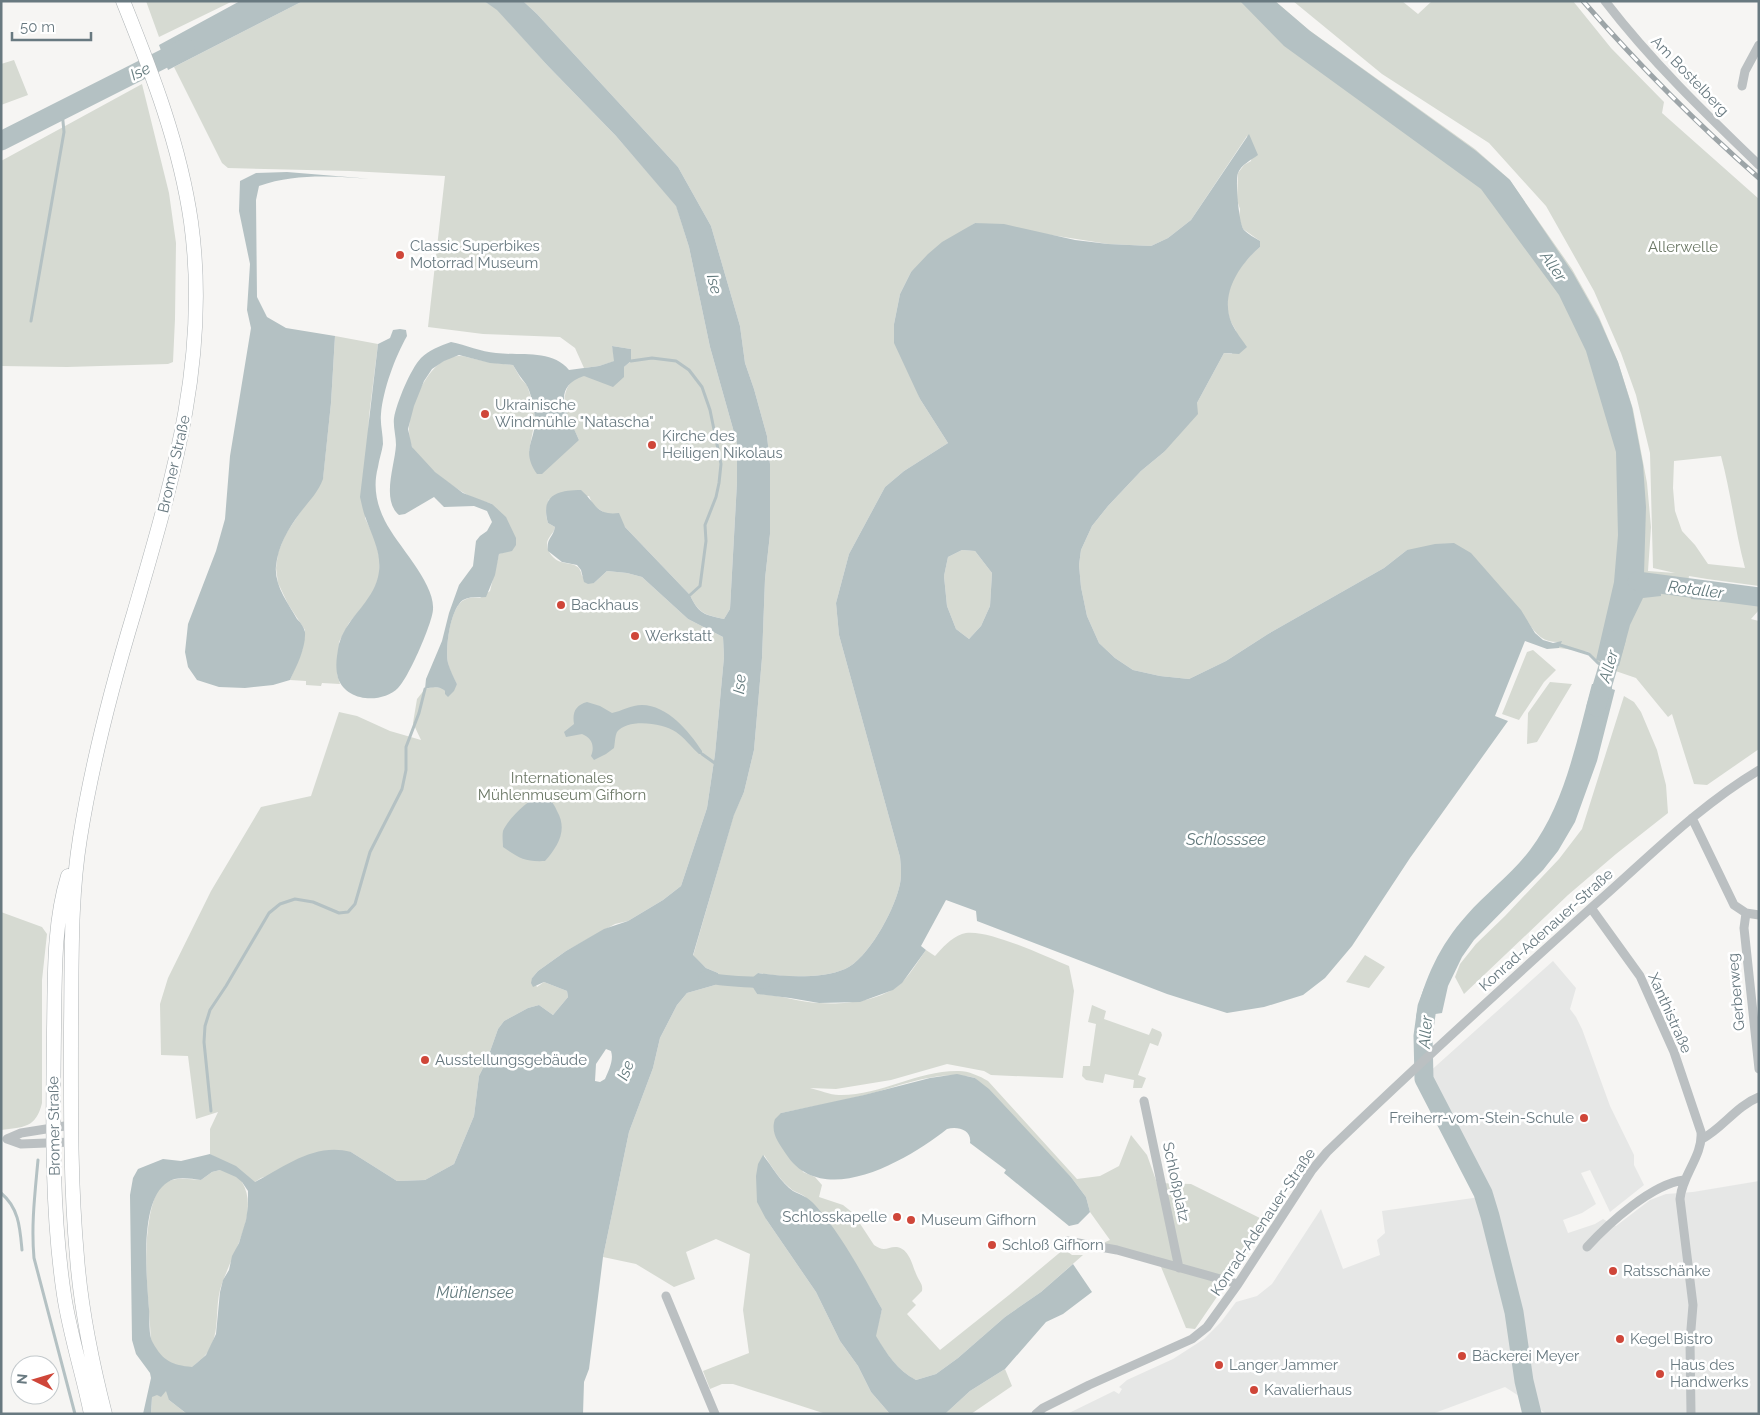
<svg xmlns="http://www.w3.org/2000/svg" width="1760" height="1415" font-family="Raleway,sans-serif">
<rect width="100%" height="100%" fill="#f6f5f3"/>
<path fill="#e6e7e6" d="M1553,961l23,27 -6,21 6,8 6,12 28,77 24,49v10l10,20 -34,27 -20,-42 -9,3 15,31 -14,9 -19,7 5,13 27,-9 8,-5 13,7 34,-26 16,-6 27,-2 66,-11v233h-212l-42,-27 -73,27h-365l47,-23 5,3 3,-5 -3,-2 8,-7 46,-21 31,-20 17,-17 15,-20 21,-6 15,-12 49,-75 22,60 37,-14 -3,-15 8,-7 -3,-22 98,-14 12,48 10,-3 -12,-48 -63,-120z"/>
<path fill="#d6dad2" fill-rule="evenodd" d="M146,1h87l-74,36z
M303,1h181l13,8 50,56 69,71 60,69 13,42 21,100 27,96v39l-7,127 -6,10c-19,-4 -26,-6 -34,-24l-65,-68 -32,-22 -4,-9 -40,3c-3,9 -4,14 -1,24l7,4c-1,7 -8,10 -8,17 0,8 7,16 14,18 11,3 19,1 21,14l12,7 13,-12 20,2 15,4 46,42 35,18 1,20 -9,97 -8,54 -26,78 -18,14 -35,21 -13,3 -49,27 -28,20 -6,7 5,9 7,-5 23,9 1,6 -15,18 -14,-10 -11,3 -24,13 -6,8 -11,31 -8,16 -5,40 -20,48 -29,16 -28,1 -46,-29 -90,26 -6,4h-13c19,32 -13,76 -22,108 -5,20 0,42 -11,60 -4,8 -13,12 -18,19 -8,10 -15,21 -22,31l18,14h-36c2,-24 1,-49 0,-73 -2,-42 -9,-84 -1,-126 2,-9 4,-18 9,-26 9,-14 28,-10 42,-9l11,-8 8,-2 2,-9 -12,-7v-25l8,-17 -22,7 -8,-63 -27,-1 -1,-51 8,-26 43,-87 50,-84 50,-11 28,-84 18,4 33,15 31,9 -8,-17 4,-24 8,-10 8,-2 9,1 3,3 12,-7c-3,-6 -8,-14 -9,-21 -3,-15 2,-56 16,-63 5,-3 10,-3 16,-2l10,-7 9,-37 9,-3 -16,-47c-9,-3 -20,-6 -28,-11 -14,-8 -45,-31 -52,-46 -12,-25 15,-93 48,-91 5,0 10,2 15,3 13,3 25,5 38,6l8,14 6,6 7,22 1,13 -6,31 50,-11c-4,-10 -10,-19 -13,-29 -4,-14 0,-32 17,-35 6,-1 16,5 22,7l26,-22v-12l-19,-3 3,15 -16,5 -15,2 -9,-20 -15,-11 -77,-3 -55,-7 17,-151 -95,-5 -122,-3 -6,-5 -48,-96z
M523,1h752l34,29 166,119 34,30 63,90 27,48 19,45 15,47 14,74 4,44 -3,44 27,2 -22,-5 -3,-115 -14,-58 -15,-42 -27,-62 -48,-85 -57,-63 -107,-69 -89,-73h109l16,13 14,-13h141l38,47 53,54 -2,11 97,86v387l-52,-7 -18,-3 -1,6 71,8v20l-8,9 8,2v128l-52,36 -13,-1 -22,-70 -4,3 -32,-39 -35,-12 -12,-14 -30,-4 2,-6c-17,1 -24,-6 -33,-20l-121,-72 -23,18 -116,66 -42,27 -37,18 -29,-3 -27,-6 -18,-12 -16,-15 -12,-27 -6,-29 -2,-22 2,-15 11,-24 16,-20 33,-35 23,-19 33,-49 27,-50 8,1c1,-6 6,-17 4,-23 -2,-5 -6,-9 -7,-15 -7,-28 11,-52 31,-69v-6l-17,-12 -4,-11 1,-9 -3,-9 1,-27 6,-8 7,-4 2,-16 -6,-9 -56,84 -23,18 -17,8 -43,-2 -133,-21 -12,8 -52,41 -11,22 -6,30 26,75 28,44 -44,28 -19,16 -36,67 -13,49 3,32 61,222c1,10 2,21 -1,31 -6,24 -31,71 -54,81 -23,10 -63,8 -87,4 -6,9 -5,12 -1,21 21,0 41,8 62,9 24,2 62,-2 81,-19 10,-9 18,-23 26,-34l9,6c7,-8 16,-18 27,-22 21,-8 84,23 107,32l5,25 -11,87 -72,-3 -7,-4 -37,-7 -56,16 -55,9 -26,-1c9,2 20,7 29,7 41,1 79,-25 120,-24 9,0 21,5 29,10l89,98 23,-3 19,-10 12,-31 16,20 10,28 34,1 77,38 -73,107 -9,-1 -29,-71 -54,-14 7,-3 -20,-28 -4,-15 -15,-20 -96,-99c-33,-10 -78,9 -110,17 -28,7 -56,12 -84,18l22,59 12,5 7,8 -3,12 24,8 10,8 21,32c11,8 14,1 23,2 13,2 16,21 20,29 3,7 6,8 5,15l-10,10 4,4 -9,9 33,36 69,-55 55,-46 8,6h11l-42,37 -36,25 -47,41 -22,16 -20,6c-20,-11 -28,-25 -41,-44l7,-27c-23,-40 -46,-77 -76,-111 -4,-5 -11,-5 -16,-10 -11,-9 -18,-21 -26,-33l2,64 50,73 24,49 18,25 13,26 19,22h-64l-93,-30h-11l-12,5 -7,-18 46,-18 -6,-43 7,-56 -34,-15 -30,13 9,27 -21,8 -38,-23 -33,-7 26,-125 24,-64 7,-30 17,-33 10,-12 28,-8 3,-12 -12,-5 -13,-12 41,-142 10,-22 10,-42 8,-92 3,-79 5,-45v-70l-3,-28 -13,-47 -9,-26 -5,-37 -29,-100 -33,-59 -141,-153zM1721,456c10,37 14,75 24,112l-37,-4 -13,-19 -13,-14 -7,-20 -2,-23 1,-27z
M14,60l14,35 -27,10v-41z
M142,84l27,109 7,50 -1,76 -2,43 -5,2 -101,3 -66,-1v-205z
M335,336l43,8 -9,72 -4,102 10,21 5,22 -1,15 -6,18 -24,29 -10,19 -2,32 3,10 -18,-1 -1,3 -15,-1v-4l-16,-1 13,-32 2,-18 -17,-26 -10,-21 -2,-15 2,-15 7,-18 38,-57 8,-75z
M962,550l13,1 17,22 -2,33 -9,20 -12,13 -13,-10 -9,-23 -3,-30 4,-19z
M1533,650l23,20 -12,12 -25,38 -17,-6 25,-62z
M1550,682l22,2 -35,58 -10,2 1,-31z
M1624,696l10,6 7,10 16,38 9,35 2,28 -52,41 -48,41 -104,99 -9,-17 5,-13 16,-20 29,-28 54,-57 23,-30z
M1,912l41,15 5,7 -5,46v123c-6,25 -18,24 -41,27z
M1365,955l20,12 -16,21 -23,-6z
M1092,1005l14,6 -2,8 45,16 3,-7 9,4 1,3 -4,11 -8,-3 -12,32 8,3 -4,10h-9l1,-8 -29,-6 -2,9 -17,-3 -4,-4 1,-10h7l6,-42 -8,-2z
M1005,1369l7,17 -41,28h-26l25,-23z"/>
<path fill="#b4c1c3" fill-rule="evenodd" d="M240,1h63l-135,69 -9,-25z
M484,1h39l14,13 141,153 33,59 29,100 5,37 9,26 13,47 3,28v70l-5,45 -3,79 -8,92 -10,42 -10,23 -41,140 13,13 12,5v8l-3,4 -28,8 -10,12 -17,33 -7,30 -24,64 -26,125 -14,112 -5,13 -1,32h-396l-18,-14 -3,-9 -5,6 -4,-2 -5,2 -1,17h-8l8,-36 -1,-5 -14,-19 -4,-14 -2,-145 3,-17 5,-9 25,-10 18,2 29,-7 26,12 19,16c30,-16 61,-40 96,-30l46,29 28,-1 29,-16 20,-48 5,-40 8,-16 11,-31 6,-8 24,-13 11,-3 14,10 15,-18 -1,-6 -23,-9 -11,5 -2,-4 1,-5 6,-7 28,-20 38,-22 24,-8 35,-21 18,-14 26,-78 8,-54 9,-97 -1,-20 -35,-18 -46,-42 -15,-4 -20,-2 -13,12 -6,1 -4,-2 -3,-12 -4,-5 -15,-3 -14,-11c-2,-13 5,-13 7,-24l-7,-4c-8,-28 10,-33 33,-33 15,13 15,26 38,23l6,14 65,68c8,18 14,20 34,24l6,-10 7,-127v-39l-27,-96 -21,-100 -13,-41 -60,-70 -69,-71 -50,-55zM606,1049l5,2c3,9 -2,19 -6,28l-5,3 -5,-1 1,-17zM220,1170l16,7 6,5 6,9v15l-2,14 -7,23 -7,13 -3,14 -6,10 -3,12 -4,42 -10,21 -14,12c-20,-2 -29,-6 -39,-24 -5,-8 -3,-24 -4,-34 -2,-30 -11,-109 19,-127 8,-6 23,-3 33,-2l11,-8z
M1240,1h35l35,30 166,120 34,29 63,93 26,46 19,43 14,45 11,58 3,42 -2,67 16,4 1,18 -18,2 -13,27 -11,41 -23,-6 18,-78 4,-47 -2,-83 -30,-101 -27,-56 -78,-106 -197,-143z
M1249,134l9,21c-7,5 -17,10 -20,18 -3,8 1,52 6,57 4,4 11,8 16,11v6c-21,18 -41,48 -28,77 4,8 10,16 15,23l-8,7 -15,-1 -27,50 1,11 -34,38 -23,19 -33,35 -16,20 -11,24 -2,15 2,22 6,29 12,27 16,15 18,12 27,6 29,3 37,-18 42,-27 116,-66 23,-18 28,-6 19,-1 17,10 50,57 14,23 8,7 10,3 9,-2 -3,7 -12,1 -22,-8 -30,75 13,5 -98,137 -58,88 -27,32 -22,17 -39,12 -37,6 -60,-19 -190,-73 -1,-10 -30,-11 -25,46 5,4 -24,33 -9,7 -33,12 -41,1 -29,-5 -33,-4 -6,-10 1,-6 6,-5c25,4 64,6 87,-4 23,-10 48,-57 54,-81 3,-10 2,-21 1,-31l-61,-222 -3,-32 13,-49 36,-67 19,-16 44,-28 -28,-44 -26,-56v-19l6,-30 11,-22 17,-18 14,-12 33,-19 29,1 71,16 33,4 43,2 17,-8 23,-18zM962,550l13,1 17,22 -2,33 -9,20 -12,13 -13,-10 -9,-23 -3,-30 4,-19z
M287,172l97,8c-42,-3 -84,-8 -125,6l-3,14 1,97 10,20 19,11 49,8 -4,67 -8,76c-5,14 -15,23 -23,34 -12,16 -22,33 -24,53 -2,19 12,37 21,53 3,3 7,8 8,13 1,16 -8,33 -15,48l-17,5 -28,3 -26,-1 -22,-7 -9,-13 -3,-15 3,-28 28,-73 9,-32 5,-63 21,-128 -4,-18 3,-46 -11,-53 1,-30 16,-8z
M400,329l6,1 1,6c-12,21 -24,54 -26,78 -1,10 2,20 2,30 -1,8 -4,15 -5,23 -5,19 -2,36 7,54 12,24 50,62 48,88 0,13 -25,70 -35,79 -16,16 -52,14 -60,-10 -2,-7 -2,-15 -1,-22 1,-5 1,-11 3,-15 8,-24 32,-39 38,-64 5,-21 -5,-39 -12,-58 -3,-7 -4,-14 -6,-22l18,-153 12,-6 3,-8z
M451,342c15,3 30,10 45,11 24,3 56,-4 73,17l30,-4 15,-5 -2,-15 19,3v12l-7,6v10l-11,10 -29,-11c-36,12 -14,41 -5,64l-37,34h-5c-17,-24 -1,-33 -2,-56 -1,-8 -4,-27 -9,-34 -5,-6 -9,-12 -13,-19l-23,-2 -31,-8 -15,6 -12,8 -8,12 -10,25 -6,23 4,18 23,25 28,21 29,11 14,13 10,21v7l-4,6 -13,3 -4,21 -9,22c-8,1 -16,-1 -23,3 -13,9 -18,49 -15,63 2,7 6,15 9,21l-3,7 -6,6 -3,-3v-3c-5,-5 -13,-4 -20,-2l1,-10 16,-38 7,-28 10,-28 14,-19 3,-25 4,-5 7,-5 5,-9 -5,-11 -13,-5 -30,1 -10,-10 -29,17 -6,1c-18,-15 -4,-50 -3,-70 0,-9 -3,-18 -2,-27 3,-16 16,-48 27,-60 8,-8 19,-12 30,-16z
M1693,582l66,9v13l-68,-5z
M1597,681l15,4v4l3,1 -18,71 -22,61 -17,29 -15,19 -69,70 -12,17 -14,29 -6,27 -26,4c8,-38 24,-72 50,-101 20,-23 45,-41 64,-66 35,-46 47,-111 62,-166h4z
M587,702l13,4 12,7c10,-2 19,-8 30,-8 25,0 47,26 60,46v3h-3c-8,-7 -14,-16 -23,-22 -13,-9 -48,-14 -59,0 -2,4 -2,11 -3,16l-8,6 -12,6 -3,-4c4,-10 1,-18 -9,-22l-16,3 -2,-5 10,-8c-2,-12 2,-19 13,-22z
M540,795c10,3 13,7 17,16 11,19 1,35 -12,50 -20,1 -26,-3 -42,-14 0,-5 -1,-11 0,-16 4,-11 26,-32 37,-36z
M957,1074l18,4 14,11 82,88 15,20 4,15 -12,12 -9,2 -65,-53 2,-3 -36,-27c2,-13 -12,-17 -23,-14 -38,30 -124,82 -161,25 -7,-11 -16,-21 -11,-35l6,-6 83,-18 66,-17z
M763,1155c8,10 19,29 30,36 8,4 15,6 22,14 27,30 47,69 67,104l-6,27c11,18 21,34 40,44l20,-6 22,-16 47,-41 36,-25 32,-28 19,28 -29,22 -17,8 -41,47 -35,22 -25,23h-55l-19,-22 -13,-26 -18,-25 -24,-49 -50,-73 -9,-17 -1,-26 2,-12z"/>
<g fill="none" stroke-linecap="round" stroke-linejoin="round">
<path stroke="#b4c1c3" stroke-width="3" d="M31,321l33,-189 -2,-21
M631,361l21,-3 24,3 13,9 13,17 8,23 11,54 -2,19 -3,14 -11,28 1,16 -6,45 -10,9
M1560,645l29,9 9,9 10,4
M702,754l14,10
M211,1111l-7,-69 1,-16 5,-16 16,-24 43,-73 11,-9 15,-5 18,3 26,11 9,-1 7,-8 15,-52 32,-63 4,-19v-23l13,-34 6,-24
M38,1160c-3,33 -7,65 -4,98l41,156
M1,1193c18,15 19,35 21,57"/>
<path stroke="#b4c1c3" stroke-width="11" d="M704,977c19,5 41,4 61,6"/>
<path stroke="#b4c1c3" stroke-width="19" d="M1,141l184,-93
M1637,581l122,16
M1596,707l20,-67
M1433,991l-6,16 -4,29 1,43 59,114 7,23 24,96 10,69 8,33"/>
<g stroke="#afb4b6" stroke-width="15">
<path id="major" d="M68,876c-15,49 -13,103 -14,154 -1,88 -3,178 10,265 6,40 19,79 27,119
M105,1414c-13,-51 -24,-104 -28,-157 -7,-77 -6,-154 -6,-231 1,-63 -1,-126 9,-188 12,-76 32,-152 54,-225 38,-131 76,-253 57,-391 -11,-77 -39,-149 -68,-221"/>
</g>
<path stroke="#bbc0c2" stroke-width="9" d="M1605,1c46,60 100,112 154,164
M1742,86l3,-15 14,-26
M1692,818l42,87 12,8 13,2
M1591,908l49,68 34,76 27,80c2,24 -19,43 -21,67l13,106 -3,36 1,73
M1746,913l-2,15 15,141
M1144,1101l35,167
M7,1139l14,-6 50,-8
M7,1139l14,5 51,-2
M1702,1139c21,-11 34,-33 57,-42
M1067,1241l50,9 121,34
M1587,1247c22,-24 65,-63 97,-67
M666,1296l49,118
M1036,1414l7,-6 46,-23 103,-46 15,-12 31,-43 74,-114 15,-18c87,-84 176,-165 265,-245 54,-47 105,-100 167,-137"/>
<use href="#major" stroke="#fff" stroke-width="14"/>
<g stroke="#9da5a8" stroke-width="5">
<path id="rail" d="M1583,1c55,63 113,122 176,177"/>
</g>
<use href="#rail" stroke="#fff" stroke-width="3" stroke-dasharray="9" stroke-linecap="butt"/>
</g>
<g fill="#cf4639" stroke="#fff" stroke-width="2">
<circle cx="400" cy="255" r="5"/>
<circle cx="485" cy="414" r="5"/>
<circle cx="652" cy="445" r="5"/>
<circle cx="561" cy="605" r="5"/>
<circle cx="635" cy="636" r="5"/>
<circle cx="425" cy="1060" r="5"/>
<circle cx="1584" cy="1118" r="5"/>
<circle cx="897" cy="1217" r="5"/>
<circle cx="911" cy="1220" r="5"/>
<circle cx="992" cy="1245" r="5"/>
<circle cx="1613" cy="1271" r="5"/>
<circle cx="1620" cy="1339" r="5"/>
<circle cx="1462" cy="1356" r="5"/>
<circle cx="1219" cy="1365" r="5"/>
<circle cx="1660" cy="1374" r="5"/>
<circle cx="1254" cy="1390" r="5"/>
</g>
<g text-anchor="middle" stroke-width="5" stroke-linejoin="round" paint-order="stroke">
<g font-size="15" fill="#687980" stroke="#fff">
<text transform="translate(1690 76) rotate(46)" y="5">Am Bostelberg</text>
<text transform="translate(174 464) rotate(-77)" y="5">Bromer Straße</text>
<text transform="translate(1546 930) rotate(-42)" y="5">Konrad-Adenauer-Straße</text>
<text transform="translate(1736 992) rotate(-95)" y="5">Gerberweg</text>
<text transform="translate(1670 1013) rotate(66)" y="5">Xanthistraße</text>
<text transform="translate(54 1126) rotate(-91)" y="5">Bromer Straße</text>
<text transform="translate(1176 1182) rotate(78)" y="5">Schloßplatz</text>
<text transform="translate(1263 1222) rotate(-56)" y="5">Konrad-Adenauer-Straße</text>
</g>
<g font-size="15" fill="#687980" stroke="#fff" text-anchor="start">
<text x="410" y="251">Classic Superbikes<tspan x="410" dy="17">Motorrad Museum</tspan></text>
<text x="495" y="410">Ukrainische<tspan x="495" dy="17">Windmühle "Natascha"</tspan></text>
<text x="662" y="441">Kirche des<tspan x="662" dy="17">Heiligen Nikolaus</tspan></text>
<text x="571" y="610">Backhaus</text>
<text x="645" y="641">Werkstatt</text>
<text x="435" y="1065">Ausstellungsgebäude</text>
<text x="1574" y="1123" text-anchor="end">Freiherr-vom-Stein-Schule</text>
<text x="887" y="1222" text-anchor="end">Schlosskapelle</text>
<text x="921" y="1225">Museum Gifhorn</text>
<text x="1002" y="1250">Schloß Gifhorn</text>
<text x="1623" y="1276">Ratsschänke</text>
<text x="1630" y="1344">Kegel Bistro</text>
<text x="1472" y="1361">Bäckerei Meyer</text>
<text x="1229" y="1370">Langer Jammer</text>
<text x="1670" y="1370">Haus des<tspan x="1670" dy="17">Handwerks</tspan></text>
<text x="1264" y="1395">Kavalierhaus</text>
</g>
<g font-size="15" fill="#6c7866" stroke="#fff">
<text x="1683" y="252">Allerwelle</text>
<text x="562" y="783">Internationales<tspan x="562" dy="17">Mühlenmuseum Gifhorn</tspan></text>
</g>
<g font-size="16" font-style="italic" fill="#637a7d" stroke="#fff">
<text transform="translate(140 71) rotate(-27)" y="6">Ise</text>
<text transform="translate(1554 266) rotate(55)" y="6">Aller</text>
<text transform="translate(715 284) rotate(76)" y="6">Ise</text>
<text transform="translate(1696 589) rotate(7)" y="6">Rotaller</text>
<text transform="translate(1608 666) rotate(-74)" y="6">Aller</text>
<text transform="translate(739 684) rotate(-84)" y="6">Ise</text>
<text x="1226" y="845">Schlosssee</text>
<text transform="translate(1425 1032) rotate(-86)" y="6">Aller</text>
<text transform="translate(625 1070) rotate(-68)" y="6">Ise</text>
<text x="475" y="1298">Mühlensee</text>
</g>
</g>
<rect width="1760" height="1415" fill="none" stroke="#687980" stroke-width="5"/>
<g transform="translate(35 1380) rotate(275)"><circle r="24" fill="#ffffff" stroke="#c3c9cc"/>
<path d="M0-4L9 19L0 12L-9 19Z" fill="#cf4639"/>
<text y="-8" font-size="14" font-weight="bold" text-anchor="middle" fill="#687980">N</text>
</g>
<path d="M12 32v8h79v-8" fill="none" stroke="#687980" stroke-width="2.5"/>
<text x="20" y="32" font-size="15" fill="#687980" stroke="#ffffff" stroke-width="4" paint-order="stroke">50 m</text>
</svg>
